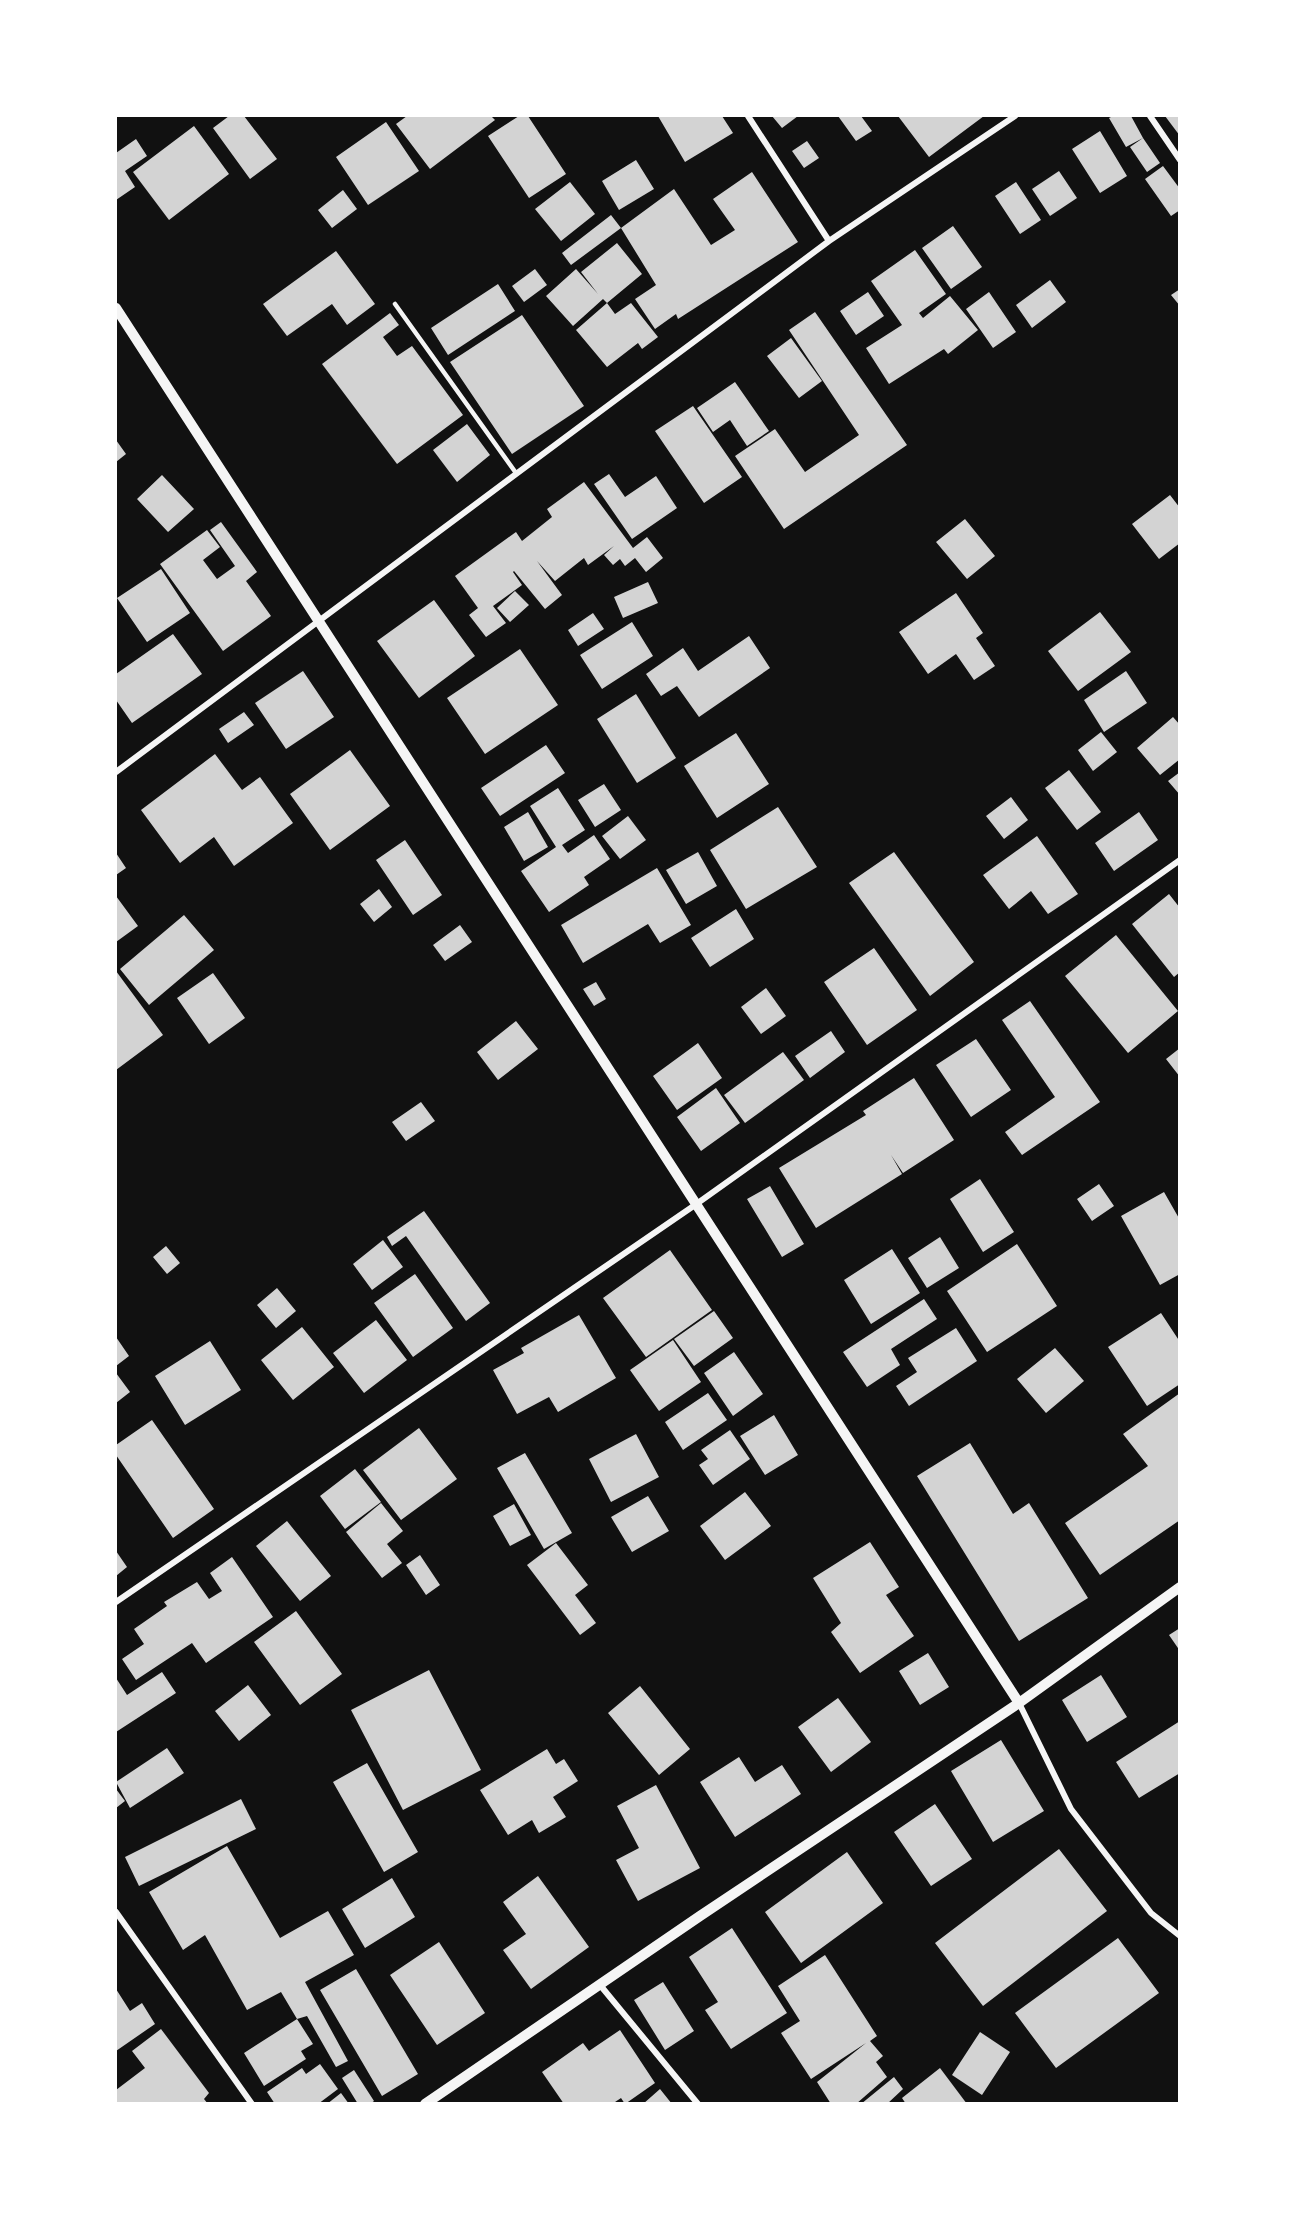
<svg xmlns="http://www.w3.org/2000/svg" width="1295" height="2219" font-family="'Nunito Sans',sans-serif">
<rect width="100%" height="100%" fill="#111"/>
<path fill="#d3d3d3" d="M229,116h15l33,43 -27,20 -37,-51z
M407,116h84l4,4 -65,49 -34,-45z
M519,116h9l38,58 -37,24 -41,-62z
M658,116h64l11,17 -48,29z
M772,116h26l-16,12z
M838,116h23l11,15 -16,10z
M898,116h86l-55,41z
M1113,116h18l12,22 -17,9 -17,-29z
M1165,116h15v20z
M386,122l33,49 -51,34 -32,-48z
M194,126l35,48 -60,46 -36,-48z
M1100,131l27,45 -27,17 -28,-44z
M1143,138l17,25 -13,9 -17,-25z
M136,139l11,17 -22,15 10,16 -19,13v-47z
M807,141l12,17 -15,10 -12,-17z
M636,160l18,29 -35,21 -17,-29z
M1163,166l17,23v21l-9,6 -26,-37z
M1059,171l18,27 -27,18 -18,-27z
M752,172l46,70 -120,77 -2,-5 -21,15 -20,-30 21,-14 -35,-57 53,-39 37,56 24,-15 -22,-31z
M570,182l25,32 -34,27 -26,-32z
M1016,182l25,38 -21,14 -25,-38z
M343,190l14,19 -25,19 -14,-18z
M611,215l10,13 -50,37 -9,-12z
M953,226l29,41 -31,22 -29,-41z
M617,243l25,31 -35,29 8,11 16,-11 27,34 -16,12 -4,-6 -31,24 -31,-37 31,-27 -4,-4 -30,27 -27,-30 30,-27 22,25 -17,-22z
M915,250l31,44 -27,19 4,5 27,-22 28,34 -30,24 -4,-5 -55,35 -23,-36 36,-23 -31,-44z
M336,251l39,53 -28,21 -15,-21 -45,32 -24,-32z
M535,269l12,16 -23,17 -12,-16z
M1050,280l16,22 -34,26 -16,-23z
M498,284l17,27 -67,44 -17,-27z
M1180,289v17l-9,-11z
M868,292l16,24 -28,19 -16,-24z
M989,292l27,40 -23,16 -27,-39z
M815,312l92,133 -123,84 -49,-73 40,-27 30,43 54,-37 -70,-105z
M390,313l9,12 -16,12 14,19 15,-10 51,69 -66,49 -75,-100z
M522,315l62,91 -72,48 -62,-92z
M791,338l31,43 -23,17 -32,-42z
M735,382l34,49 -22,15 -17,-26 -17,12 -16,-24z
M693,406l49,71 -38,26 -49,-72z
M467,424l23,31 -33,27 -24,-32z
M116,440l10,14 -10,8z
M609,474l16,23 31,-21 21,32 -45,31 -38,-55z
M162,475l32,34 -26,23 -31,-33z
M584,482l49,66 14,-11 16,21 -17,14 -11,-14 -10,8 -5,-7 -7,6 -9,-10 10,-9 -26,19 -4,-7 -29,23 -18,-20 25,34 -17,14 -31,-38 -1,1 9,13 -29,21 13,17 -20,14 -17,-22 9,-7 -23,-32 61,-44 6,9 30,-24 -5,-8z
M1170,495l10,13v35l-21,16 -27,-35z
M965,519l30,37 -28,23 -31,-37z
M221,522l36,50 -11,9 25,35 -48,35 -63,-87 47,-34 13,17 -17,13 14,19 18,-13 -25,-36z
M161,569l29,44 -43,29 -30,-44z
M648,582l10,21 -35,15 -9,-21z
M515,591l14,14 -19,17 -13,-14z
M956,593l27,40 -7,5 19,28 -21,14 -18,-26 -28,20 -29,-42z
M434,600l41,56 -56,42 -42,-57z
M1100,612l31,40 -53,39 -30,-40z
M593,613l11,16 -26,17 -10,-16z
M632,622l21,34 -51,33 -22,-34z
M173,634l29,40 -70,49 -16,-23v-26z
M749,636l21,32 -71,49 -22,-31 -16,10 -15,-22 37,-26 15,23z
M520,649l38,56 -73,49 -38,-56z
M303,671l31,46 -48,32 -31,-46z
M1126,671l21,32 -43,29 -20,-32z
M636,694l40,64 -39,25 -40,-64z
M244,712l10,13 -26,18 -9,-14z
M1173,717l7,8v34l-20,16 -23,-27z
M1101,732l16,20 -24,19 -15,-21z
M736,733l33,51 -52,34 -33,-52z
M546,745l19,28 -65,43 -19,-28z
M350,750l40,56 -60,44 -40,-56z
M215,754l27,36 18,-13 33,46 -59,43 -20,-29 -34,26 -39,-53z
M1069,770l32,42 -24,18 -32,-42z
M1180,772v23l-12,-14z
M604,784l17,26 -26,17 -17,-27z
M558,788l27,42 -23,15 6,8 26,-18 16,24 -26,18 5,8 -40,27 -28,-41 35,-24 -26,-41z
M1011,797l17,23 -24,19 -18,-23z
M778,807l39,60 -71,42 -36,-59z
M528,812l20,35 -24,14 -20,-34z
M1139,812l19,28 -44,31 -19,-28z
M628,816l18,24 -26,19 -18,-23z
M1037,836l41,58 -30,20 -17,-23 -22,18 -26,-34z
M405,840l37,55 -29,20 -37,-55z
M698,852l19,34 -31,18 -20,-34z
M894,852l80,110 -44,34 -81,-113z
M116,853l10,15 -10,7z
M657,868l34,57 -31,18 -12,-19 -65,39 -22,-38z
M379,889l13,18 -18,15 -14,-18z
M1169,894l11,14v64l-6,5 -42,-53z
M116,896l22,30 -22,16z
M736,909l18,30 -44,28 -19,-29z
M184,915l30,35 -65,55 -29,-36z
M460,925l12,17 -27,19 -12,-16z
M1116,935l62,76 -50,42 -63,-77z
M874,948l43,62 -50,35 -43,-63z
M116,971l47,64 -47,35z
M213,973l32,45 -36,26 -32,-46z
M596,982l10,17 -12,7 -11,-17z
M766,988l20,28 -25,18 -20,-27z
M1030,1001l70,101 -78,53 -17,-23 50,-35 -53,-77z
M516,1021l22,28 -40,31 -21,-28z
M831,1031l14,21 -35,26 -15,-22z
M976,1039l35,51 -40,27 -35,-52z
M698,1043l24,35 -45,32 -24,-34z
M1180,1048v29l-14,-18z
M783,1052l21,28 -59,43 -21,-28z
M914,1078l40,62 -51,33 -12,-18 11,19 -86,54 -37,-60 87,-53 -3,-4z
M716,1088l24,35 -39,28 -24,-34z
M421,1102l14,19 -29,20 -14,-19z
M980,1179l34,53 -31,20 -33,-53z
M1099,1184l15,22 -22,15 -15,-22z
M770,1186l34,58 -22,13 -35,-58z
M1164,1192l16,28v54l-20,11 -39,-69z
M424,1211l66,92 -24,18 -60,-85 -14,10 -5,-9z
M940,1237l19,31 -32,20 -19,-30z
M383,1240l20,27 -31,23 -19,-26z
M1017,1244l40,62 -70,46 -40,-61z
M166,1246l14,17 -13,11 -14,-17z
M892,1249l28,44 -49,31 -27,-44z
M670,1250l42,60 -66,47 -43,-59z
M415,1274l38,54 -40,29 -39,-54z
M277,1288l19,23 -20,17 -19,-23z
M924,1299l13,20 -46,30 9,16 -33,22 -24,-35z
M714,1311l19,27 -39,28 -20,-27z
M1161,1313l19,29v42l-33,22 -39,-59z
M579,1315l37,63 -58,34 -9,-15 -32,17 -24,-44 31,-17 -3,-5z
M376,1320l31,40 -43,33 -31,-40z
M302,1327l32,40 -41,33 -32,-40z
M956,1328l21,33 -68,45 -13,-20 21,-14 -9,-14z
M116,1337l13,19 -13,10z
M673,1340l28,42 -42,29 -29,-41z
M210,1341l31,49 -56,35 -30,-49z
M1055,1348l29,33 -38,32 -29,-34z
M734,1352l29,42 -30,22 -29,-43z
M116,1373l14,19 -14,11z
M708,1393l19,27 -44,30 -18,-28z
M1180,1393v127l-80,55 -35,-52 83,-57 -25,-32z
M774,1415l24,40 -33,20 -25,-39z
M152,1420l62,89 -41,29 -57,-83v-10z
M419,1428l38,51 -56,41 -38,-50z
M730,1430l20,29 -37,26 -14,-20 9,-6 -7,-9z
M636,1434l23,43 -48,25 -22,-43z
M970,1443l43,71 16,-11 59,95 -69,43 -102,-165z
M525,1453l47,80 -28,16 -47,-81z
M355,1469l26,33 -36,27 -25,-33z
M745,1492l26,34 -46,34 -25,-34z
M648,1496l21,35 -37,21 -21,-35z
M381,1503l22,28 -16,13 15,19 -20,15 -36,-46z
M514,1504l17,31 -21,11 -17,-30z
M287,1521l44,55 -31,25 -44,-55z
M870,1542l29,45 -13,8 28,41 -54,37 -29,-41 10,-9 -28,-45z
M556,1543l32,42 -13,10 21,28 -16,12 -53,-70z
M116,1551l11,16 -11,9z
M420,1555l20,30 -14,10 -20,-30z
M232,1557l41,60 -67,46 -14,-20 -56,37 -14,-21 22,-15 -10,-15 33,-23 -3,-4 33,-20 12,17 13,-8 -12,-18z
M296,1611l46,63 -42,31 -46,-63z
M1180,1628v23l-11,-16z
M928,1653l21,34 -29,18 -21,-34z
M429,1670l52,100 -78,40 -52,-100z
M162,1672l14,21 -60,39v-54l11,17z
M1101,1675l26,42 -40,25 -25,-42z
M248,1685l23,30 -32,26 -24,-30z
M640,1686l50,63 -31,26 -51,-62z
M838,1698l33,44 -40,30 -33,-45z
M1180,1721v52l-41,25 -23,-36z
M1001,1740l43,71 -51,31 -42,-71z
M167,1748l17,25 -54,35 -14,-26z
M547,1749l9,15 8,-5 14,22 -25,16 13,20 -27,16 -7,-13 -24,15 -28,-45z
M739,1757l16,25 27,-17 19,29 -66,43 -35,-55z
M367,1763l51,89 -34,20 -51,-90z
M656,1785l44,83 -62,33 -22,-41 23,-12 -22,-42z
M116,1789l9,12 -9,7z
M241,1799l15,30 -117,57 -14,-29z
M935,1804l37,55 -41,27 -37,-54z
M227,1846l53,92 48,-27 26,44 -49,27 43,79 -12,6 -29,-51 -10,3 -16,-27 -34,18 -42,-75 -22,15 -34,-58z
M1059,1849l48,62 -124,95 -48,-63z
M847,1852l36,51 -82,60 -36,-51z
M538,1876l51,71 -58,42 -28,-39 23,-16 -23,-32z
M392,1878l23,39 -50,31 -23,-39z
M732,1928l55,85 -56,36 -26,-39 13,-8 -29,-45z
M1118,1938l41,55 -103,75 -41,-55z
M439,1942l46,71 -48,32 -47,-70z
M825,1955l52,81 -7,5 13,15 -7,6 11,15 -31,27h-25l-14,-22 49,-39 -55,36 -30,-46 19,-12 -22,-35z
M356,1969l62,105 -36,22 -62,-106z
M663,1982l31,49 -29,19 -31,-50z
M116,1989l14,22 12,-8 13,21 -39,27z
M297,2019l16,25 -12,7 5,8 -42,27 -20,-33z
M161,2029l48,64 -5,6 4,5h-92l1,-2 -1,-12 29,-22 -13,-17z
M620,2030l35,53 -30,21 -4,-6 -9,6h-48l-22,-32 41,-29 6,8z
M980,2032l30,20 -28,43 -30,-20z
M320,2064l18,25 -20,15h-43l-8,-12 35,-24 4,6z
M940,2068l27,36h-61l-4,-6z
M354,2070l20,31 -4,3h-12l-16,-26z
M894,2077l9,12 -16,15h-26z
M660,2089l12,15h-29z
M341,2093l8,11h-22z"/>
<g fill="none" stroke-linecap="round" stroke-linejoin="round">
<path stroke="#f5f5f5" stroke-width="4.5" d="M395,304l121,169"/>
<path stroke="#f5f5f5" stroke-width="6" d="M748,116l81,125
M1150,116l30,44
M116,772l713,-531 186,-125
M116,1602l579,-397 485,-345
M1019,1703l52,106 80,104 29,23
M116,1912l136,192
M600,1985l98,119"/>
<path stroke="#f5f5f5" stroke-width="10" d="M116,308l903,1395
M425,2104l275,-188 319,-213 161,-116"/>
</g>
<rect width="1295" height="2219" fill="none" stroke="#ffffff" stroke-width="234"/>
</svg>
